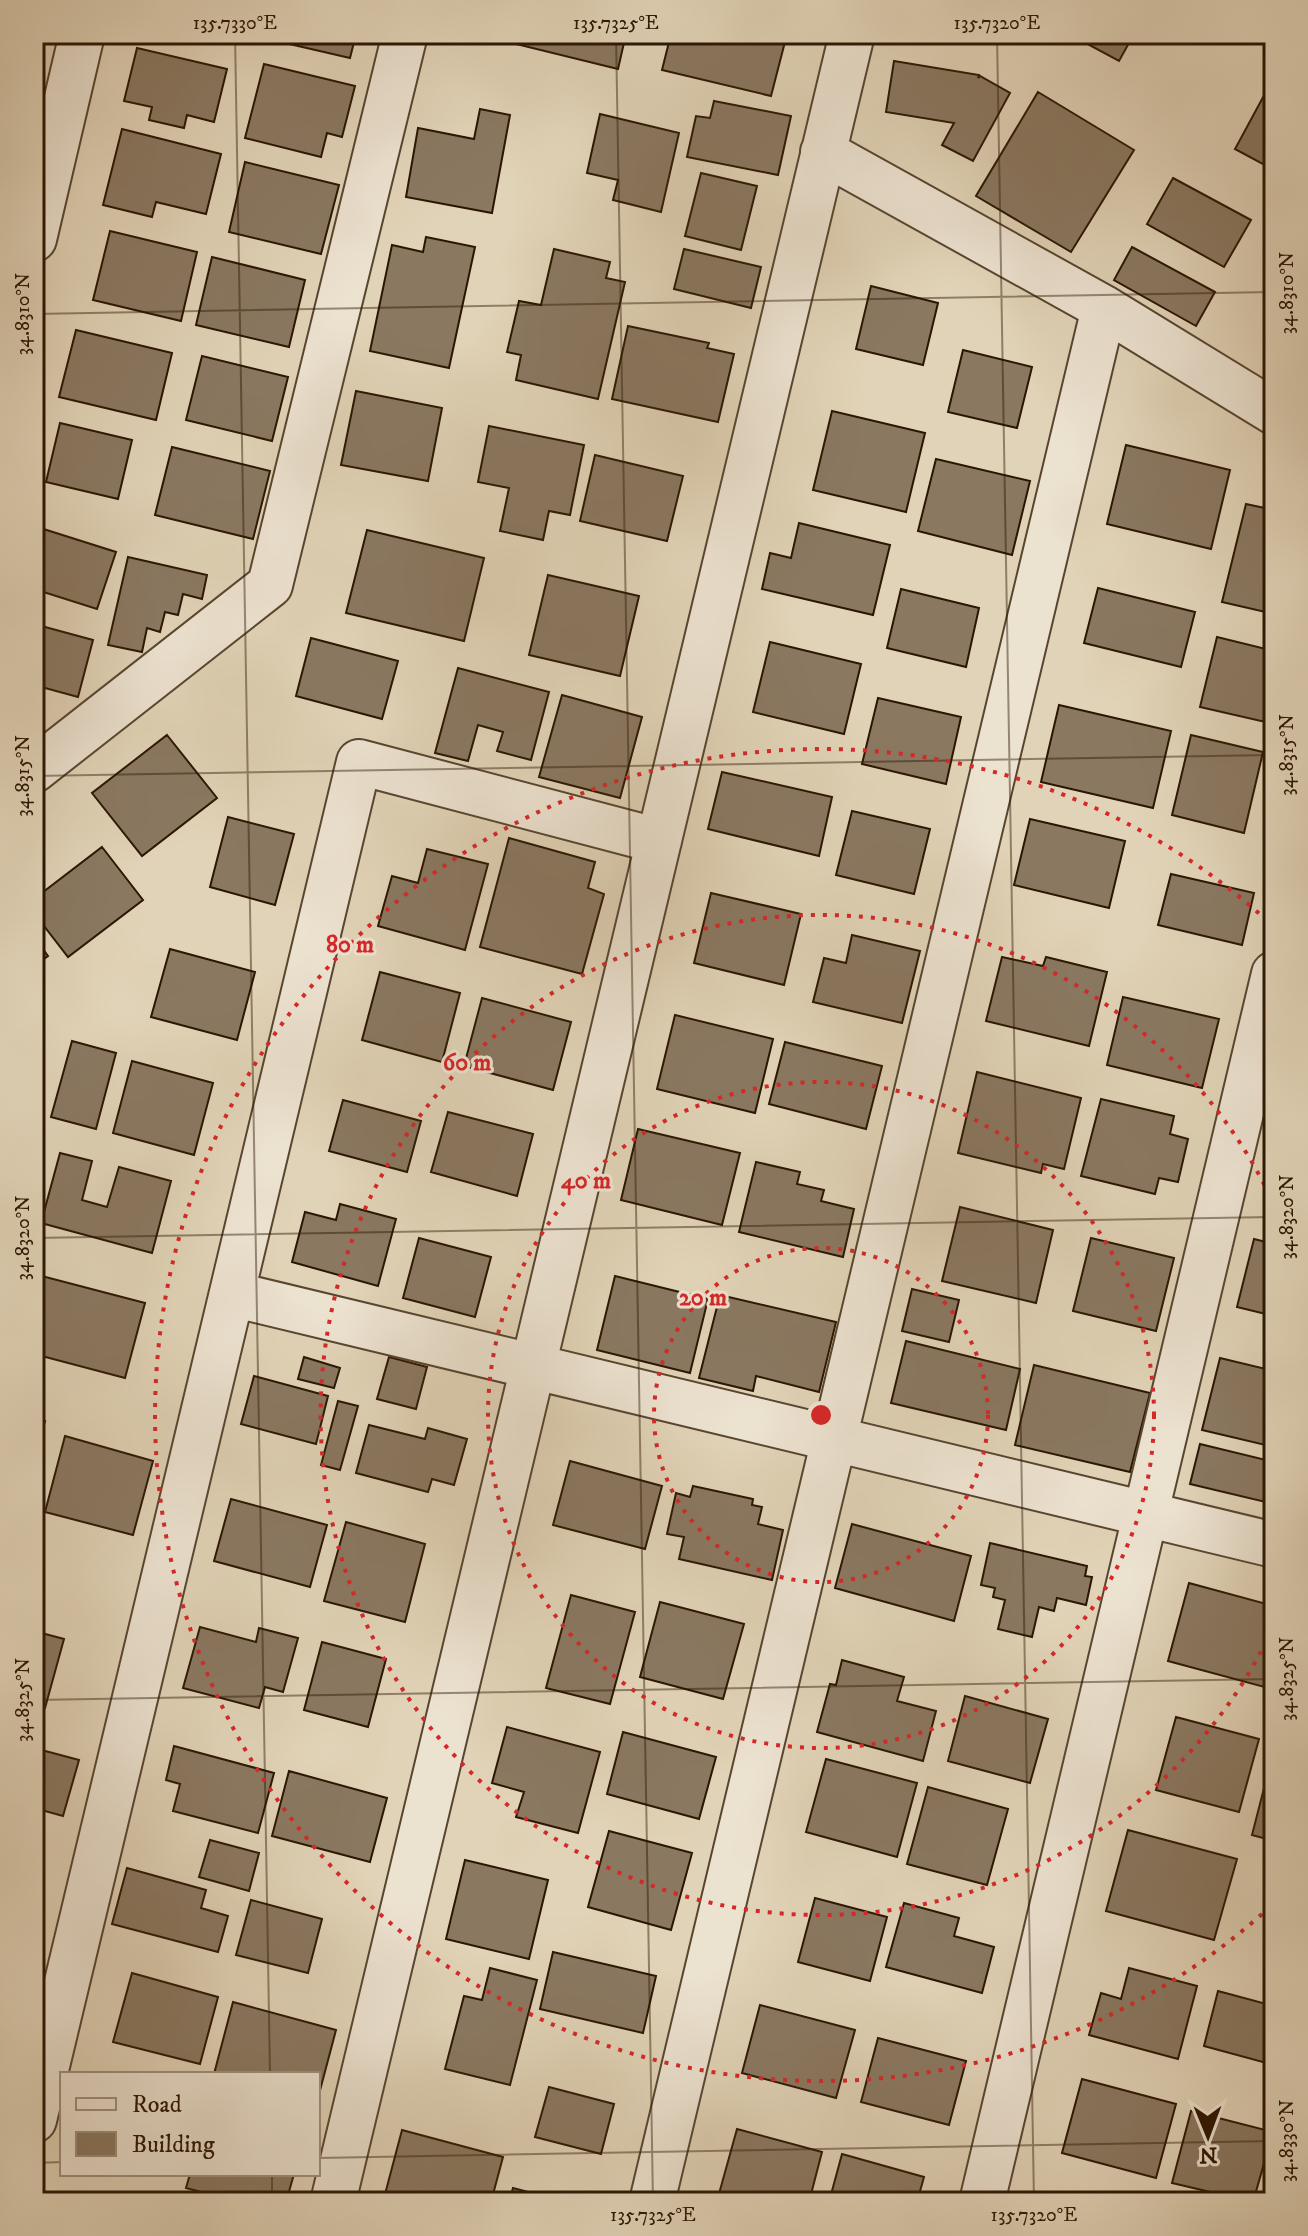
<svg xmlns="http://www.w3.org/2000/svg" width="1308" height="2236" font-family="'IM FELL DW Pica',serif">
<rect width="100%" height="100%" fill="#e1d3b7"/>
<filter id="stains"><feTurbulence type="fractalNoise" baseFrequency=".0025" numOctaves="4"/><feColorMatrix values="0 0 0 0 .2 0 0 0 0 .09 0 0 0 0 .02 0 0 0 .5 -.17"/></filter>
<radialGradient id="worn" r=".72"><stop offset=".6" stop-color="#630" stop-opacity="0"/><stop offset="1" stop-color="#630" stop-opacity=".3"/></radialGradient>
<path fill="#8a7861" stroke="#2b1603" stroke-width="2" d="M273,34h83l-6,24 -78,-18z
M506,34h120l-8,35 -114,-28z
M671,34h116l-16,62 -109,-26z
M1069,34h65l-15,27z
M137,48l90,21 -13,53 -27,-7 -3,13 -35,-8 3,-13 -28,-6z
M894,61l85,14 -1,3 2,-2 30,17 -37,68 -31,-16 12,-22 -68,-11z
M264,64l91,22 -13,51 -15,-4 -6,24 -76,-19z
M1274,77v93l-39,-21z
M1038,92l96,58 -63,102 -95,-56z
M714,101l77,15 -13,59 -91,-18 9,-41 14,2z
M480,109l30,6 -18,98 -86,-16 12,-69 56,11z
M600,114l79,19 -18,79 -48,-12 5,-20 -31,-7z
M122,129l99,25 -15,60 -50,-12 -4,15 -49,-12z
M245,162l94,23 -18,69 -92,-22z
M701,173l56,13 -16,64 -56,-14z
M1173,178l78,42 -27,47 -77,-43z
M110,231l87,21 -16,69 -88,-21z
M426,237l49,10 -26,121 -79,-17 22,-106 31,7z
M1132,247l83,45 -19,34 -82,-46z
M554,249l56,13 -4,16 19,4 -27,117 -82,-19 5,-25 -14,-3 12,-51 22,4z
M684,249l77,18 -10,41 -77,-19z
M212,257l93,23 -16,67 -93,-22z
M871,286l67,17 -15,62 -67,-16z
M628,326l81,17 -2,5 27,6 -16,68 -106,-23z
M76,330l96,23 -16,67 -97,-23z
M963,350l69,17 -15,61 -69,-16z
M202,356l86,21 -16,64 -86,-21z
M356,391l86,17 -14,73 -87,-16z
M832,411l93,22 -19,79 -93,-22z
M60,423l72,17 -14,59 -72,-17z
M489,426l95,19 -14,70 -21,-4 -6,29 -43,-9 9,-43 -31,-6z
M1126,445l104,25 -19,79 -104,-25z
M172,447l98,24 -17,68 -98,-24z
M595,455l88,21 -16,65 -87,-20z
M936,459l94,22 -18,74 -94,-24z
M1246,504l28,6v104l-52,-12z
M799,523l91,22 -17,70 -111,-26 8,-36 21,5z
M34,526l82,26 -19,57 -63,-20z
M367,530l117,28 -20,83 -118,-28z
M128,557l79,18 -5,24 -19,-5 -5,21 -13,-3 -5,20 -13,-4 -5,24 -34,-7z
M548,575l91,21 -19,80 -91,-21z
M1098,588l97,24 -14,55 -97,-24z
M901,589l78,19 -13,59 -79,-19z
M34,624l59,16 -15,57 -44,-12z
M1217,637l57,14v73l-74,-17z
M311,638l87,23 -16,58 -86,-23z
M770,642l91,22 -17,70 -91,-22z
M458,668l91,24 -18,68 -34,-9 6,-19 -25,-7 -10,36 -33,-8z
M562,695l80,22 -22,81 -81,-21z
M878,698l83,19 -15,67 -84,-20z
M1059,705l112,26 -18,77 -112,-26z
M167,735l50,63 -75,58 -50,-63z
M1191,735l72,17 -19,81 -72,-18z
M722,772l110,25 -13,59 -111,-27z
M852,811l78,18 -16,65 -78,-19z
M228,817l66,17 -19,71 -65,-18z
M1030,819l95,22 -16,67 -95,-23z
M509,838l86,24 -7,26 16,6 -22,80 -102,-27z
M102,847l41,53 -75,57 -34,-44v-14z
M427,849l61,15 -23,86 -87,-24 14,-50 26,7z
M1171,874l83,19 -12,52 -84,-20z
M711,893l90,21 -17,71 -90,-22z
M852,935l68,16 -18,72 -89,-21 11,-44 22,5z
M34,937l14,19 -14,10z
M170,949l85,23 -18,68 -86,-23z
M1002,957l41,9 3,-9 61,15 -18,74 -103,-25z
M380,972l80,21 -18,69 -80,-22z
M1123,997l96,22 -17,69 -95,-23z
M482,998l89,24 -18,68 -89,-24z
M675,1015l98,24 -18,74 -98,-24z
M34,1036l10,2 -10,37z
M72,1041l44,12 -20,76 -45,-12z
M785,1042l97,24 -16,63 -97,-25z
M132,1061l81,22 -19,72 -81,-22z
M977,1072l104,26 -17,71 -21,-5 -2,9 -83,-20z
M1101,1099l73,17 -4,18 18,5 -10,43 -19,-4 -4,16 -74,-18z
M343,1100l78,21 -14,51 -78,-21z
M448,1112l85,22 -16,62 -86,-24z
M638,1129l102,24 -18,72 -101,-25z
M60,1153l32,8 -10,39 25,7 12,-40 52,14 -19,72 -111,-30z
M756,1162l44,10 -3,12 27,6 -3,11 33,8 -11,48 -104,-25z
M340,1204l56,15 -18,67 -86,-24 13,-50 31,8z
M960,1207l93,23 -17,73 -94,-22z
M419,1238l72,19 -16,60 -72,-19z
M1091,1238l83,20 -18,73 -83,-20z
M1254,1239l20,5v72l-37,-9z
M34,1274l111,29 -20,75 -91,-24z
M615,1276l93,23 -18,74 -93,-23z
M912,1289l47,11 -10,42 -47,-11z
M720,1295l116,27 -17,70 -63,-16 -3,15 -54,-13z
M906,1341l114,28 -14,61 -115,-27z
M304,1357l36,11 -6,20 -36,-9z
M389,1357l38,10 -11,42 -39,-10z
M1220,1358l54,13v76l-72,-17z
M1034,1365l116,28 -20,79 -115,-27z
M254,1376l74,20 -12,48 -75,-20z
M338,1401l20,5 -18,64 -19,-5z
M34,1418l11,3 -11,42z
M369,1425l56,14 3,-11 39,11 -13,46 -22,-6 -4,13 -72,-19z
M65,1436l88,25 -20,74 -88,-23z
M1200,1444l74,18v42l-84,-20z
M570,1461l92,25 -17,63 -92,-24z
M693,1486l60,13 -1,6 10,2 -4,17 25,6 -11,50 -93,-21 5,-22 -17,-3 9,-41 14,4z
M231,1499l96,26 -17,62 -96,-26z
M346,1522l79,22 -20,78 -81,-21z
M852,1524l119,32 -17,65 -119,-33z
M990,1543l97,23 -2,10 7,1 -6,28 -29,-7 -3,13 -15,-4 -7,30 -34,-8 7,-29 -12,-3 2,-9 -14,-3z
M1189,1583l85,23 -2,83 -104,-28z
M571,1595l64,17 -25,92 -64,-16z
M660,1602l84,22 -21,75 -83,-22z
M200,1627l56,15 3,-14 39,10 -15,54 -18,-5 -6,21 -76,-20z
M34,1631l30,8 -19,69 -11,-3z
M322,1642l64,17 -18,68 -64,-17z
M842,1660l62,17 -7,24 39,10 -13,50 -106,-29 13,-48 6,1z
M965,1696l83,23 -18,64 -82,-22z
M1176,1717l83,22 -20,73 -83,-22z
M507,1727l93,25 -22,81 -62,-16 8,-25 -32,-9z
M623,1732l93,25 -17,62 -92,-25z
M174,1746l100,27 -16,60 -85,-22 7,-27 -14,-4z
M34,1748l45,12 -16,56 -29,-8z
M1274,1749v92l-22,-6z
M826,1759l91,24 -20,74 -91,-25z
M289,1771l98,27 -17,64 -98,-26z
M928,1787l80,22 -21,76 -80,-21z
M1128,1830l109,29 -23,81 -108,-29z
M609,1831l83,22 -21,77 -83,-23z
M210,1840l49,13 -10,38 -50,-14z
M465,1860l83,20 -19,79 -83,-20z
M127,1868l79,22 -5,18 27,8 -10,36 -106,-28z
M815,1898l72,19 -17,64 -72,-19z
M251,1900l71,19 -14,54 -72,-18z
M904,1903l55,15 -5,18 40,11 -12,46 -96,-26z
M553,1952l103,24 -13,57 -103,-24z
M490,1968l47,12 -27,105 -65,-16 19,-73 18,4z
M1129,1968l68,18 -19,73 -89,-24 12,-42 20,6z
M132,1973l86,24 -18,67 -87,-22z
M1218,1991l56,15v59l-70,-19z
M233,2002l103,28 -18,68v-24h-104z
M760,2005l95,25 -19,68 -94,-25z
M878,2038l88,23 -17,64 -88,-23z
M1082,2079l94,25 -20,74 -94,-25z
M549,2087l65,17 -13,50 -66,-17z
M1191,2111l82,21 -20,70 -81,-19z
M737,2129l85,23 -13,50 -92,-1z
M402,2130l101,27 -12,45h-92l-15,-4z
M842,2154l82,23 -7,25h-88z
M190,2174h104l-8,28h-46l-54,-14z
M513,2188l53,14h-57z"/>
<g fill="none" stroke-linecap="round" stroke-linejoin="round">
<g stroke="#584530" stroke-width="48">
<path id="street" d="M823,152l281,156 170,104
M34,239l48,-205
M34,770l236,-185 135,-551
M232,1294l1042,251
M34,2120l325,-1358 300,79
M333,2202l519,-2168
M652,2202l452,-1894
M982,2202l292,-1228"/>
</g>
<use href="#street" stroke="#ece2d0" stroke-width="44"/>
</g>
<path fill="none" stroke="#2b1603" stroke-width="2" stroke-opacity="0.45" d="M235,34l35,2040M616,34l37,2168M997,34l37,2168M34,314l1240,-22M34,776l1240,-21M34,1238l1240,-21M34,1700l1240,-21M318,2158l956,-17M34,2163l28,-1M272,2174v28"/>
<g fill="none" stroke="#d62828" stroke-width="4" stroke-dasharray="4 8">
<circle cx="821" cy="1415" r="167"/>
<circle cx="821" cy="1415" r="333"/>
<path d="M1272 1630A500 500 0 1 1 1272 1200"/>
<path d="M1271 1906A666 666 0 1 1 1271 924"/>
</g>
<circle cx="821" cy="1415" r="12" fill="#d62828" stroke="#ece2d0" stroke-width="4"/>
<g font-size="24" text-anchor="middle" font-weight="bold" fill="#d62828" stroke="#ece2d0" stroke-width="6" stroke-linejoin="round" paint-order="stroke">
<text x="350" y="952">80 m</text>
<text x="467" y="1070">60 m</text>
<text x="586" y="1188">40 m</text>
<text x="703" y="1305">20 m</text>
</g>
<rect width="1308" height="2236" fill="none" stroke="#e1d3b7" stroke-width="88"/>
<rect x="60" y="2072" width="260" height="104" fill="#ece2d0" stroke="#9f907e" stroke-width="2"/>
<rect x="76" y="2098" width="40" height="12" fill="#ece2d0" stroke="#9f907e" stroke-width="2"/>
<text x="132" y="2112" font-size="24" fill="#2b1603">Road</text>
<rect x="76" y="2132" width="40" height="24" fill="#8a7861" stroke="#9f907e" stroke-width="2"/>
<text x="132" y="2152" font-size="24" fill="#2b1603">Building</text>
<g transform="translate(1208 2136) rotate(179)" stroke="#ece2d0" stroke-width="6" paint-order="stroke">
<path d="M0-6L14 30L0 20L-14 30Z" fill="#2b1603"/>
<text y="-12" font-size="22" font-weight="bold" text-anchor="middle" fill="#2b1603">N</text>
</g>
<rect x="44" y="44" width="1220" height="2148" fill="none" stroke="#2b1603" stroke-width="3"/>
<g font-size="20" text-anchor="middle" fill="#2b1603">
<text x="235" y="29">135.7330°E</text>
<text x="616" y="29">135.7325°E</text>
<text x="997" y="29">135.7320°E</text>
<text transform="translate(1286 293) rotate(-90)" y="7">34.8310°N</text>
<text transform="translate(22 314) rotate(-90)" y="7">34.8310°N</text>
<text transform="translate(1286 755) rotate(-90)" y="7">34.8315°N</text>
<text transform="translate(22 776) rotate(-90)" y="7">34.8315°N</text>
<text transform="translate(1286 1217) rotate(-90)" y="7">34.8320°N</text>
<text transform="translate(22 1238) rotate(-90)" y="7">34.8320°N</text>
<text transform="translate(1286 1679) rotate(-90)" y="7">34.8325°N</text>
<text transform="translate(22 1700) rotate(-90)" y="7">34.8325°N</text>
<text transform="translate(1286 2141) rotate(-90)" y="7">34.8330°N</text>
<text x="653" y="2221">135.7325°E</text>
<text x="1034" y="2221">135.7320°E</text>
</g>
<rect width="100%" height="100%" filter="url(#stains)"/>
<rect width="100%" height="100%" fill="url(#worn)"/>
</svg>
